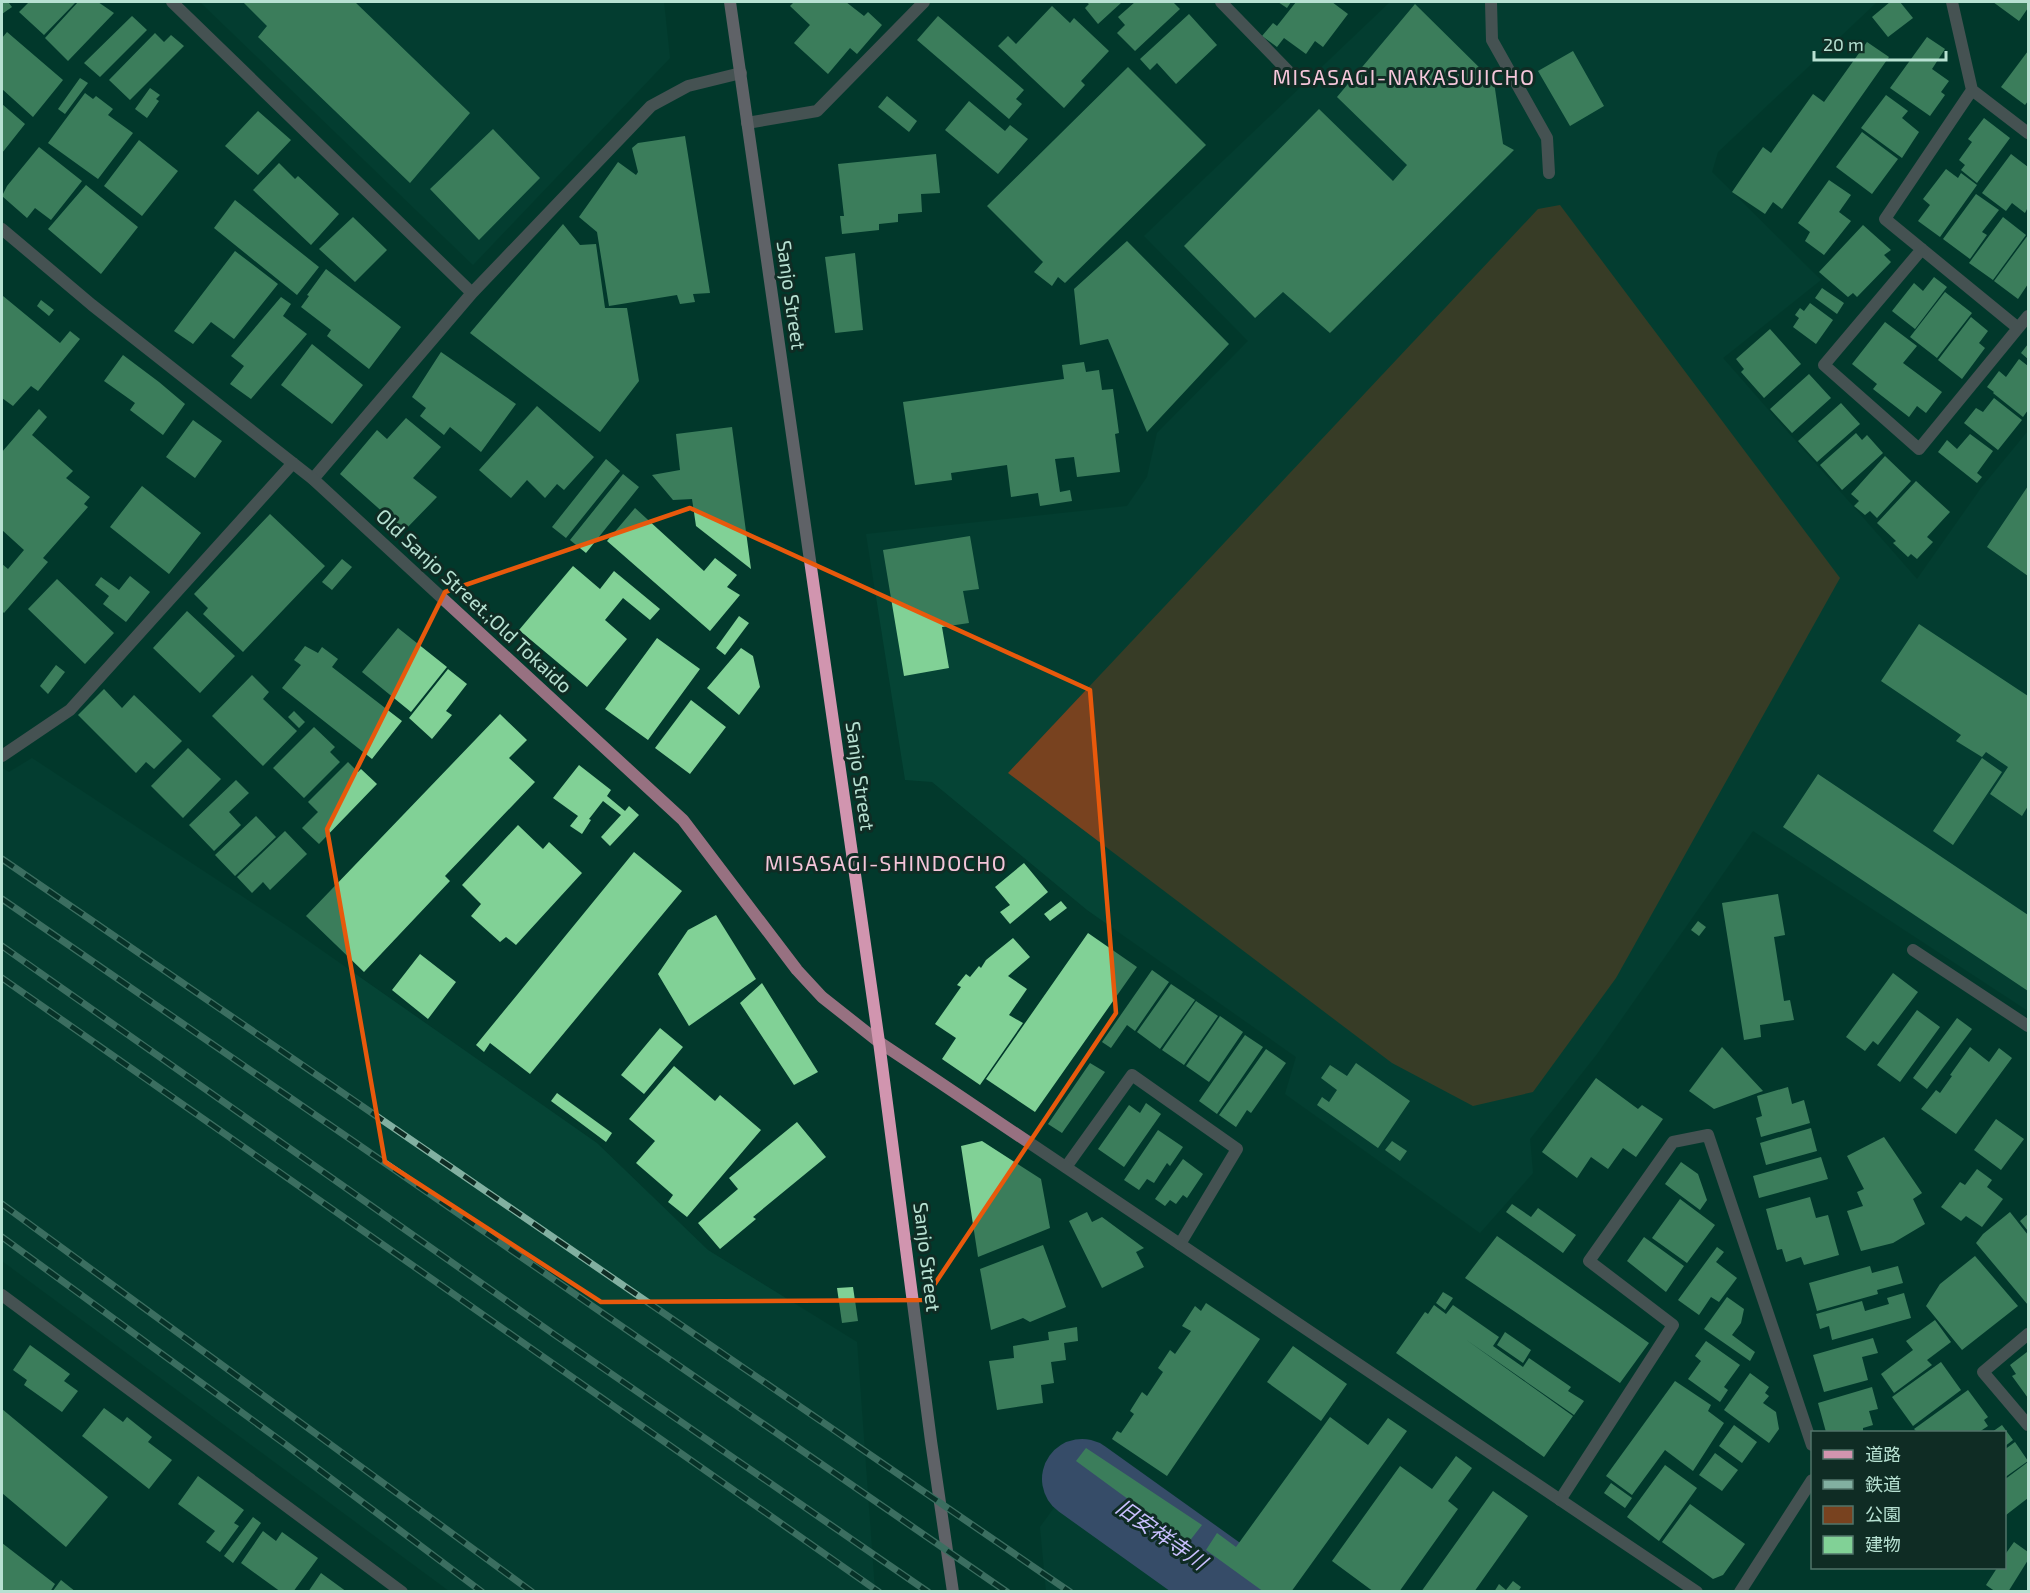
<svg xmlns="http://www.w3.org/2000/svg" width="2030" height="1593" font-family="'Exo 2','Noto Sans JP',sans-serif">
<rect width="100%" height="100%" fill="#02392c"/>
<path fill="#054435" d="M200,2h464l6,56 -197,207z
M1390,2h487l-159,150 -6,20 109,108 -98,78 194,221 64,-91 47,-57v580l-275,-180 -156,223 -67,85 3,34 -53,60 -195,-139 11,-37 -209,-147 -155,-128 -27,-2 -39,-246 261,-28 20,-29 10,-44 91,-92 -104,-105z
M32,758l255,168 310,217 111,107 149,92 18,249h-426l-447,-330v-493l7,4z
M1075,1479l157,112h-186l-6,-64z"/>
<path fill="#78421f" d="M1560,205l280,373 -224,400 -83,114 -60,14 -81,-43 -384,-290 530,-564z"/>
<g fill="none" stroke-linecap="round" stroke-linejoin="round">
<path stroke="#7565b1" stroke-width="80" d="M1082,1479l158,113"/>
</g>
<path fill="#81d196" d="M2,2h6l4,5 -10,7z
M29,2h47l-32,33 -25,-23z
M78,2h20l16,11 -46,48 -23,-23z
M243,2h112l115,111 -60,70 -152,-146 9,-11z
M794,2h52l18,14 4,-4 14,13 -25,29 -7,-6 -22,26 -34,-31 16,-18 -20,-19z
M1086,2h36l-24,22 -13,-16 4,-4z
M1135,2h38l7,7 -45,42 -18,-18 8,-8 -7,-8z
M1278,2h13l-4,6z
M1296,2h36l16,12 -25,33 -8,-6 -9,13 -22,-16 -7,9 -15,-11 11,-13 4,3z
M1890,2h10l13,16 -25,19 -16,-20z
M1993,2h35v6l-9,13z
M1415,4l79,78 9,62 11,6 -184,183 -47,-41 -28,26 -71,-72 135,-137 74,72 14,-16 -70,-68z
M1052,6l18,17 4,-5 35,33 -28,30 4,4 -21,23 -66,-62 10,-10 8,8z
M1189,14l28,31 -41,39 -19,-21 -7,7 -10,-11z
M132,16l15,14 -47,47 -16,-14z
M938,16l86,74 -8,9 6,5 -13,15 -92,-79z
M7,32l56,48 -30,37 -31,-28v-51z
M155,33l9,9 7,-7 13,11 -54,54 -21,-20z
M1927,37l18,12 -13,20 17,12 -8,11 4,3 -15,21 -40,-28z
M1867,42l22,15 -107,152 -9,-7 -8,12 -33,-22 31,-45 8,6 42,-59 11,8z
M1573,51l31,55 -34,20 -32,-55z
M2028,51v50l-3,4 -24,-18z
M1128,67l78,78 -141,138 -7,-6 -6,9 -18,-14 9,-10 -56,-56z
M80,78l8,5 -23,31 -7,-5z
M150,88l10,7 -4,4 3,2 -12,17 -12,-9z
M85,93l8,6 3,-3 17,13 -5,6 25,18 -35,46 -50,-36z
M1886,95l22,16 -6,7 17,14 -17,26 -41,-30z
M887,96l30,25 -8,11 -31,-25z
M969,101l36,30 5,-6 18,14 -30,35 -53,-44z
M2,104l23,20 -23,29z
M258,111l33,29 -33,35 -33,-29z
M1984,118l26,20 -33,45 -16,-13 4,-5 -6,-5 13,-18 -4,-3z
M493,129l47,49 -61,62 -49,-51z
M1862,132l36,27 -26,35 -36,-27z
M685,136l25,157 -17,1 2,8 -15,2 -3,-9 -68,11 -12,-74 -18,-15 39,-55 18,13 2,-3 -6,-24 6,-5z
M139,140l39,31 -36,45 -38,-30z
M39,147l43,34 -31,39 -16,-12 -8,10 -25,-22 5,-10z
M936,154l4,39 -19,1 1,18 -24,2v8l-19,2v6l-37,4 -2,-18h4l-6,-52z
M2011,154l17,13v40l-3,6 -13,-10 -6,8 -24,-18z
M279,163l16,16 3,-3 41,38 -28,31 -58,-55z
M1946,169l12,9 3,-5 16,12 -37,52 -22,-16 12,-16 -7,-6z
M1829,180l22,15 -12,17 12,9 -27,34 -19,-14 5,-9 -12,-9z
M86,185l52,42 -37,47 -53,-45z
M1976,194l23,16 -17,22 5,3 -17,24 -27,-20z
M235,200l84,67 -22,28 -83,-67z
M353,217l34,33 -32,32 -36,-33z
M2003,217l23,18 -33,45 -24,-17z
M563,224l17,21 16,-1 9,64h22l12,73 -39,51 -130,-99z
M1863,225l28,25 -7,5 7,7 -34,35 -4,-4 -5,4 -29,-25z
M2028,235v49l-10,15 -24,-18z
M1127,241l102,103 -82,88 -39,-93 -28,6 -6,-56z
M235,251l43,33 -44,55 -23,-17 -18,22 -19,-13z
M855,253l8,77 -28,3 -10,-76z
M326,269l75,58 -32,42 -42,-33 4,-6 -30,-23 8,-11 -2,-1z
M1934,277l13,10 -32,42 -23,-18 22,-28 9,8z
M1822,288l22,15 -7,11 -22,-16z
M1945,292l27,21 -35,45 -27,-21z
M3,296l57,47 10,-12 10,8 -42,52 -7,-5 -18,20 -11,-8z
M281,297l10,7 -8,12 24,18 -56,65 -21,-15 14,-18 -13,-10z
M41,300l13,10 -5,6 -12,-10z
M1810,303l23,17 -17,24 -23,-17 6,-9 -4,-3 5,-7 4,3z
M1971,317l17,14 -9,12 6,5 -23,31 -24,-19z
M1885,322l32,24 -14,17 39,29 -16,21 -9,-7 -8,11 -36,-28 4,-5 -25,-20z
M1770,329l31,35 -37,34 -23,-26 3,-3 -8,-10z
M312,344l51,41 -31,39 -51,-39z
M2028,344v15l-7,-6z
M441,352l75,52 -35,48 -31,-25 -6,8 -24,-19 6,-8 -14,-11z
M123,355l36,27 26,22 -22,31 -33,-25 5,-7 -31,-22z
M2019,359l9,7v44l-5,7 -30,-24 1,-1 -7,-5 12,-16 7,6z
M1084,362l2,10 13,-2 3,20 11,-1 6,44 -4,1 5,38 -43,5 -3,-20 -19,2 5,33 10,-2 2,11 -32,5 -2,-13 -27,4 -4,-32 -56,8 1,7 -37,5 -12,-83 161,-23 -2,-14z
M1809,374l22,24 -39,35 -22,-24z
M1994,398l28,22 -24,30 -34,-27 12,-15 7,4z
M1841,403l19,21 -43,38 -19,-21z
M537,406l57,51 -30,33 -7,-6 -12,14 -18,-18 -16,18 -32,-28z
M39,409l8,8 -15,18 41,36 -7,7 24,19 -6,7 4,3 -45,51 5,4 -44,51 -2,-2v-47l6,5 16,-19 -22,-20v-78z
M406,418l35,29 -28,31 24,19 -33,34 -64,-57 37,-44 10,9z
M193,420l29,21 -27,37 -29,-21z
M732,427l19,142 -55,-43 -4,-27 -19,1 -21,-25 28,-5 -4,-36z
M1856,433l6,7 5,-5 16,18 -41,37 -22,-25z
M1970,434l23,17 -16,22 5,4 -5,6 -39,-31 9,-12 10,9z
M1885,456l26,25 -34,37 -7,-7 -5,4 -11,-9 5,-5 -8,-7z
M606,459l14,12 -54,67 -14,-11z
M623,474l16,13 -53,66 -16,-13z
M1916,481l34,31 -23,25 6,5 -16,17 -6,-5 -3,3 -15,-14 3,-2 -19,-18z
M142,486l59,47 -32,41 -59,-47z
M2028,486v90l-41,-29z
M635,508l69,63 11,-13 22,17 -10,12 13,8 -30,36 -103,-90z
M270,514l55,52 -82,86 -40,-38 5,-6 -14,-14z
M970,536l9,53 -16,2 6,32 -27,4 7,41 -45,8 -21,-126z
M342,559l10,8 -20,23 -10,-8z
M573,566l27,23 14,-18 46,38 -10,11 -27,-22 -18,22 22,19 -40,48 -68,-57z
M130,576l20,16 -24,30 -23,-18 6,-8 -14,-11 6,-8 18,13z
M57,579l57,54 -29,31 -57,-55z
M187,611l48,45 -35,37 -47,-45z
M739,616l10,7 -24,32 -9,-7z
M1919,624l109,72v110l-6,10 -32,-22 18,-27 -22,-15 -4,5 -26,-16 5,-6 -80,-54z
M398,628l49,39 -36,45 -49,-40z
M657,638l43,31 -52,71 -43,-31z
M305,646l13,7 4,-6 16,12 -6,8 70,54 -30,38 -90,-71 19,-23 -7,-5z
M741,648l12,8 7,31 -21,28 -32,-27z
M56,665l9,7 -17,22 -8,-8z
M448,669l19,15 -21,27 6,4 -20,24 -23,-21z
M252,675l17,17 -6,7 34,32 -34,35 -51,-50z
M104,689l18,19 12,-13 48,46 -28,28 -8,-7 -10,11 -58,-58z
M691,700l35,27 -36,47 -35,-26z
M294,711l11,11 -6,6 -11,-11z
M500,714l27,26 -18,18 26,24 -90,94 5,5 -86,91 -58,-56z
M314,727l21,20 -5,5 10,10 -36,36 -31,-30z
M188,748l33,31 -38,39 -32,-32z
M1982,758l20,14 -49,73 -20,-14z
M348,762l10,10 3,-3 16,15 -58,60 -17,-16 16,-16 -10,-10z
M579,765l32,25 -4,6 18,15 4,-5 10,9 -29,31 -9,-9 20,-22 -18,-14 -14,18 2,1 -9,14 -12,-8 8,-10 -25,-18z
M1818,774l210,141v76l-245,-164z
M236,780l13,13 -20,19 12,13 -27,26 -25,-26z
M256,816l20,21 -41,39 -20,-21z
M518,825l25,24 6,-7 33,31 -66,72 -10,-8 -6,5 -29,-26 10,-12 -19,-19z
M285,831l22,23 -37,36 -7,-8 -11,11 -15,-16z
M634,852l48,39 -152,183 -40,-31 -6,9 -8,-7z
M1024,863l24,29 -38,32 -10,-12 10,-7 -15,-18z
M1778,894l7,41 -11,2 10,64 6,-1 4,20 -34,5 1,12 -17,3 -22,-137z
M1061,901l6,7 -17,13 -6,-7z
M716,915l40,64 -67,47 -31,-52 30,-44z
M1698,921l8,6 -7,9 -8,-6z
M1088,933l49,34 -102,145 -49,-33z
M1013,938l17,19 -22,19 19,13 -18,26 14,8 -43,62 -38,-26 14,-21 -21,-14 26,-37 -4,-2 9,-11 4,3 9,-11 2,2 5,-8z
M420,954l36,28 -28,37 -36,-29z
M1152,970l17,12 -34,49 -8,-6 -16,23 -9,-6z
M1893,973l25,19 -40,53 -5,-4 -8,10 -19,-14z
M762,983l56,89 -24,13 -54,-82z
M1171,984l24,16 -35,49 -23,-17z
M1196,1001l22,15 -34,49 -22,-15z
M1917,1010l23,17 -40,55 -23,-17z
M1220,1016l23,16 -34,50 -23,-16z
M1957,1018l15,11 -45,60 -14,-11z
M660,1028l23,19 -39,47 -23,-19z
M1245,1035l18,12 -46,67 -18,-13z
M1722,1047l41,44 -49,18 -25,-18z
M1970,1047l19,15 10,-14 13,10 -56,76 -35,-25 15,-19 4,3 12,-17 -2,-1z
M1266,1049l20,14 -35,50 -4,-3 -11,17 -17,-12z
M1090,1063l15,9 -43,61 -14,-9z
M1356,1063l54,38 -32,47 -61,-43 5,-8 7,5 8,-12 -16,-12 9,-13 17,11z
M674,1066l41,35 5,-6 41,35 -74,87 -19,-15 5,-7 -37,-32 19,-22 -26,-22z
M1596,1078l42,31 4,-4 21,14 -27,38 -13,-9 -15,21 -17,-12 -14,21 -35,-26z
M1788,1087l4,17 12,-4 6,23 -49,14 -5,-19 6,-2 -5,-20z
M557,1093l55,40 -6,9 -55,-41z
M1146,1103l15,11 -37,53 -26,-18 31,-44 11,8z
M1996,1119l28,20 -23,31 -27,-20z
M797,1122l29,35 -73,60 3,2 -36,30 -22,-26 40,-34 -9,-11z
M1811,1128l6,23 -51,14 -6,-22z
M1158,1130l25,17 -13,19 -3,-3 -13,20 -7,-4 -8,11 -15,-10z
M1884,1137l38,56 -9,6 12,25 -32,19 -32,8 -14,-40 16,-5 -6,-14 7,-3 -17,-33z
M982,1141l59,38 9,49 -72,29 -17,-111z
M1392,1141l15,10 -7,10 -15,-11z
M1821,1157l7,22 -69,19 -6,-22z
M1183,1159l20,15 -16,24 -4,-3 -7,9 -6,-4 -5,6 -10,-7z
M1681,1162l17,12 9,26 -7,10 -35,-26z
M1977,1169l15,11 -5,7 16,12 -21,28 -16,-11 -5,5 -20,-14 19,-25 5,3z
M1810,1197l6,21 12,-3 11,40 -35,10 -3,-8 -15,5 -4,-13 -5,1 -11,-41z
M1680,1199l35,26 -28,38 -35,-25z
M1512,1204l19,13 7,-9 38,27 -13,18 -57,-41z
M1087,1212l5,10 10,-5 42,31 -8,4 8,15 -42,21 -33,-67z
M2010,1212l18,23v70l-52,-62 7,-9z
M2028,1214v17l-8,-10z
M1497,1236l152,107 -29,40 -155,-105z
M1644,1237l40,29 -18,26 -39,-31z
M1043,1245l23,62 -36,15 -7,-4 -32,12 -11,-61z
M1717,1247l7,5 -8,10 21,16 -18,24 -8,-5 -12,18 -21,-15z
M1975,1256l43,50 -56,44 -36,-44 14,-22z
M1870,1266l2,7 26,-7 5,17 -26,7 1,4 -61,17 -8,-28z
M853,1287l5,34 -16,2 -5,-35z
M1443,1292l10,6 -8,12 -9,-7z
M1904,1293l7,25 -79,22 -3,-14 -9,3 -4,-15 46,-13 3,10 24,-7 -2,-6z
M1727,1297l17,12 -3,14 -9,12 23,17 -5,9 -46,-32z
M1206,1303l54,36 -93,137 -55,-37 5,-8 4,2 13,-19 -4,-3 12,-19 5,4 16,-24 -5,-4 12,-18 5,4 16,-23 -9,-5 13,-20 6,5z
M1434,1305l12,9 7,-9 46,32 -6,9 30,21 6,-9 42,29 -3,4 16,10 -10,14 -109,-76 108,77 -29,41 -148,-104 29,-41 3,2z
M1935,1320l16,22 -24,18 5,5 -38,28 -13,-19 32,-24 -7,-9z
M1077,1327l1,14 -14,2 2,17 -15,2 3,21 -13,2 2,18 -46,7 -8,-49 25,-3 -1,-12 36,-6 -1,-8z
M1505,1332l26,18 -8,13 -26,-18z
M1873,1338l5,15 -16,4 6,23 -44,12 -11,-37z
M1706,1341l34,24 -16,22 4,3 -8,12 -32,-23 13,-18 -6,-5z
M30,1345l40,29 -6,7 14,10 -16,21 -38,-27 3,-5 -14,-10z
M1293,1346l54,38 -26,37 -54,-39z
M2027,1352l1,2v44l-16,-22 4,-2 -6,-9z
M1941,1362l20,28 -48,36 -21,-29z
M1750,1373l19,14 -4,6 4,3 -6,7 13,9 3,17 -10,14 -45,-33z
M1675,1381l36,24 -3,6 16,12 -31,48 -28,-21 -33,45 -26,-19z
M1872,1387l6,22 -9,2 4,14 -10,3v4h-37l-8,-29z
M1968,1390l20,27 -4,3 4,6 -9,6h-62l-3,-3z
M104,1408l19,14 4,-5 25,20 -4,5 24,18 -23,29 -67,-53z
M2,1409l106,88 -42,50 -64,-54z
M1330,1417l38,28 20,-27 19,13 -116,161h-27l-58,-42 11,-17 19,14z
M1734,1425l23,17 -15,21 -23,-17z
M2002,1425l11,15 -9,7v-15h-12z
M2015,1442l13,19 -24,17v-28z
M1086,1448l116,77 -14,18 -112,-82z
M1715,1453l23,17 -16,21 -23,-16z
M1456,1456l16,12 -24,33 10,8 -59,83h-25l-42,-31 68,-95 32,23z
M2028,1462v36l-22,17 -2,-35z
M1665,1465l32,23 -38,53 -32,-24z
M198,1476l46,34 -10,13 5,3 -19,26 -14,-10 9,-11 -37,-27z
M1611,1483l21,15 -7,10 -21,-15z
M1493,1491l35,25 -54,76h-53z
M1690,1504l55,40 -22,31 -10,4 -51,-37z
M253,1517l8,6 -28,40 -9,-7z
M263,1531l13,10 6,-9 36,26 -25,34h-12l-40,-29z
M2014,1542l14,10v8l-20,32h-12l-10,-7 11,-17h7v-12z
M2,1543l53,41 -5,8h-48z
M321,1573l26,19h-39z
M61,1580l15,12h-24z
M1513,1581l8,6 -3,5h-24l5,-8 7,6z"/>
<g fill="none" stroke-linecap="round" stroke-linejoin="round">
<path stroke="#977181" stroke-width="12" d="M172,2l300,291
M1221,2l69,71
M1491,2l1,38 55,98 2,35
M1952,2l20,88 -87,129 133,109
M1972,90l56,43
M1922,249l-98,116 95,84 109,-133
M313,479l159,-186 179,-187 37,-20 53,-13
M1066,1167l66,-92 105,74 -57,95
M2028,1334l-45,38 45,53
M1560,1500l113,-175 -84,-64 84,-119 35,-7 104,310
M1740,1592l72,-112"/>
<path stroke="#977181" stroke-width="12" d="M747,123l70,-12 107,-109
M2,229l90,76 221,174 370,341 114,150 25,27 57,45 60,40 758,510
M2,756l68,-46 223,-247
M1913,950l115,76
M2,1295l400,297"/>
<path stroke="#d195af" stroke-width="12" d="M730,2l149,1040 52,399 22,151"/>
<g stroke="#82b0a1" stroke-width="7">
<path id="rail" d="M2,859l1068,733
M2,899l1005,693
M2,946l553,389 373,257
M2,978l877,614
M2,1204l530,388
M2,1237l283,207 197,148"/>
</g>
<use href="#rail" stroke="#0f2c24" stroke-width="4.5" stroke-dasharray="14" stroke-linecap="butt"/>
</g>
<path d="M0 0H2030V1593H0ZM690,508l400,182 26,323 -192,287 -323,2 -216,-140 -58,-333 118,-237z" fill="#02392c" fill-opacity=".55" fill-rule="evenodd"/>
<path fill="none" stroke="#e8590c" stroke-width="4.5" stroke-linejoin="round" d="M690,508l400,182 26,323 -192,287 -323,2 -216,-140 -58,-333 118,-237z"/>
<g text-anchor="middle" stroke-width="6" stroke-linejoin="round" paint-order="stroke">
<g font-size="20" fill="#b7e1d2" stroke="#0f2c24">
<text transform="translate(791 295) rotate(82)" y="7">Sanjo Street</text>
<text transform="translate(474 601) rotate(43)" y="7">Old Sanjo Street.;Old Tokaido</text>
<text transform="translate(860 776) rotate(82)" y="7">Sanjo Street</text>
<text transform="translate(927 1257) rotate(83)" y="7">Sanjo Street</text>
</g>
<g font-size="21" letter-spacing="1.5" fill="#f5c6da" stroke="#0f2c24">
<text x="1404" y="85">MISASAGI-NAKASUJICHO</text>
<text x="886" y="871">MISASAGI-SHINDOCHO</text>
</g>
<g font-size="21" font-style="italic" fill="#c9bffe" stroke="#0f2c24">
<text transform="translate(1161 1535) rotate(35)" y="7">旧安祥寺川</text>
</g>
</g>
<rect width="2030" height="1593" fill="none" stroke="#b7e1d2" stroke-width="6"/>
<rect x="1811" y="1431" width="195" height="138" fill="#0f2c24" stroke="#52746a" stroke-width="1.5"/>
<rect x="1823" y="1450" width="30" height="9" fill="#d195af" stroke="#52746a" stroke-width="1.5"/>
<text x="1865" y="1461" font-size="18" fill="#b7e1d2">道路</text>
<rect x="1823" y="1480" width="30" height="9" fill="#82b0a1" stroke="#52746a" stroke-width="1.5"/>
<text x="1865" y="1491" font-size="18" fill="#b7e1d2">鉄道</text>
<rect x="1823" y="1506" width="30" height="18" fill="#78421f" stroke="#52746a" stroke-width="1.5"/>
<text x="1865" y="1521" font-size="18" fill="#b7e1d2">公園</text>
<rect x="1823" y="1536" width="30" height="18" fill="#81d196" stroke="#52746a" stroke-width="1.5"/>
<text x="1865" y="1551" font-size="18" fill="#b7e1d2">建物</text>
<path d="M1814 51v9h132v-9" fill="none" stroke="#b7e1d2" stroke-width="3"/>
<text x="1823" y="51" font-size="18" fill="#b7e1d2" stroke="#0f2c24" stroke-width="4.5" paint-order="stroke">20 m</text>
</svg>
